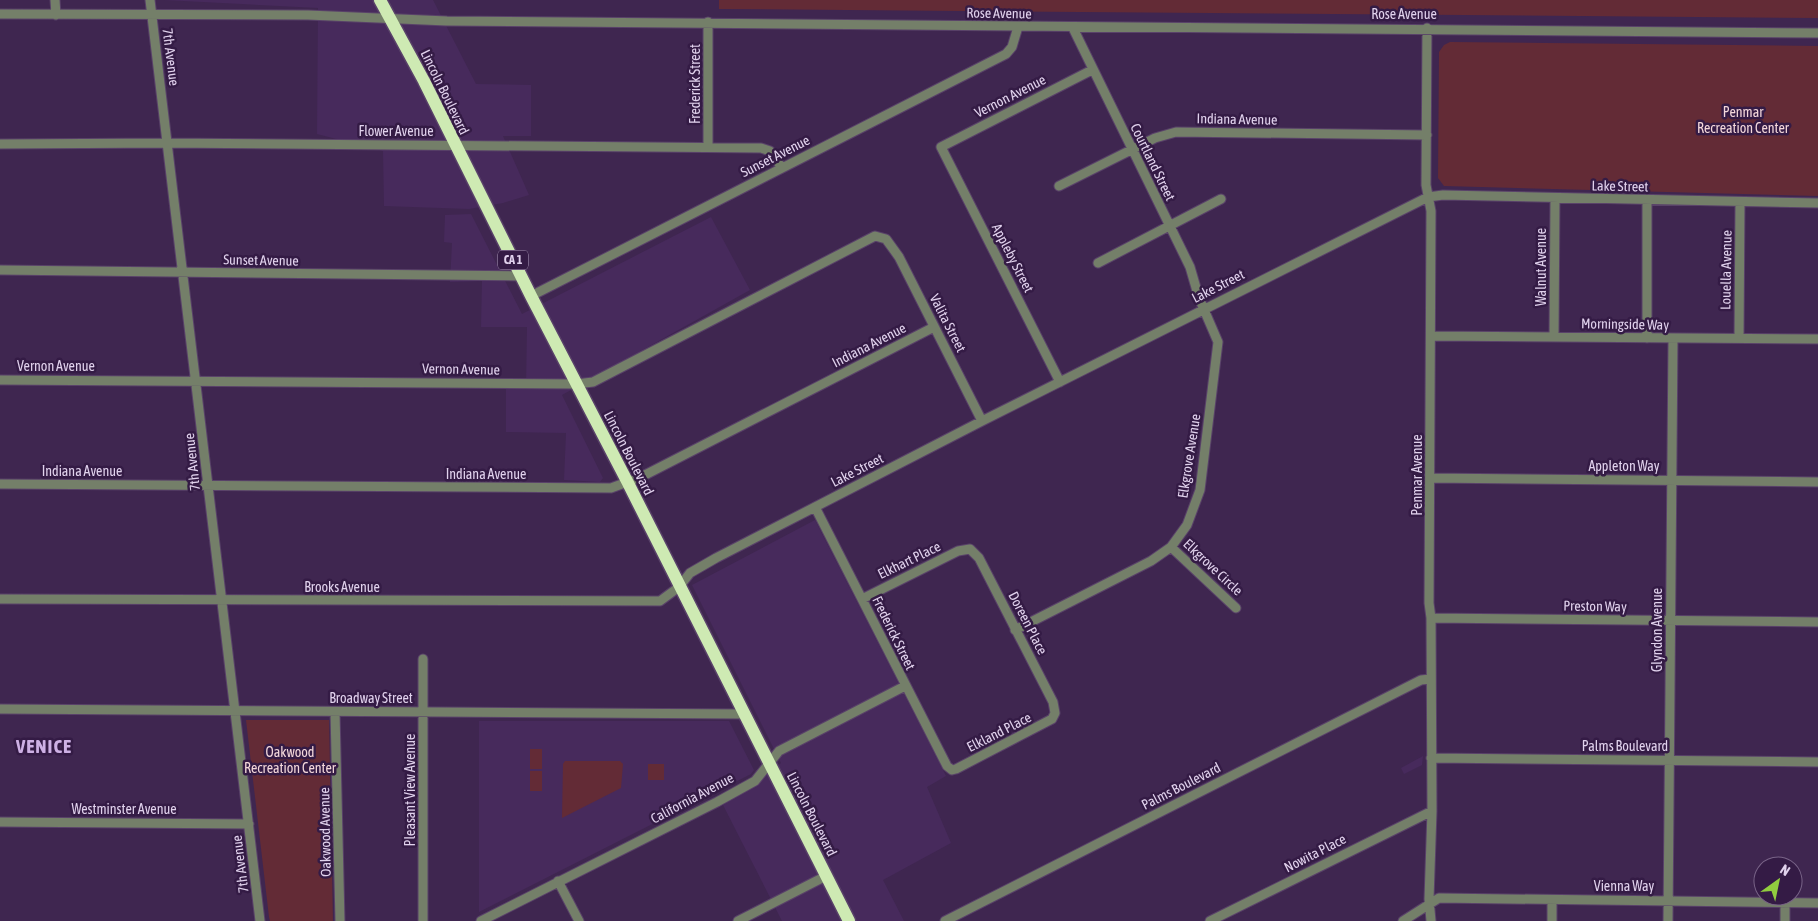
<svg xmlns="http://www.w3.org/2000/svg" width="1818" height="921" font-family="'Asap Condensed',sans-serif">
<rect width="100%" height="100%" fill="#3f2650"/>
<path fill="#472a5c" d="M164,0h269l43,84 55,1v51h-28l26,59 -26,8 -34,6 -85,-3 -1,-55 -66,-17 1,-126z
M471,214l51,100 189,-97 39,73 -188,105 41,83 -3,4 -36,-2 2,-47 -60,-1v-44h20l1,-61h-46l1,-46 -32,1 2,-39 -8,-1 1,-27z
M815,520l131,256 -19,11 24,56 -68,37 21,41h-122l-59,-116 58,-42 -89,-178z
M479,721h250l25,49 -3,4 -272,138z
M1423,756l-1,9 -18,9 -3,-6z"/>
<path fill="#632b36" d="M719,0h1099v18l-1099,-9z
M1450,42l368,4v150l-374,-10 -6,-8 1,-126 5,-7z
M246,720h83l4,201h-63l-1,-4z
M530,749h12v20h-12z
M565,761h55l3,3 -2,24 -59,30 1,-54z
M648,764h16v16h-16z
M530,771h12v20h-12z"/>
<g fill="none" stroke-linecap="round" stroke-linejoin="round">
<g stroke="#594269" stroke-width="11">
<path id="minor" d="M55,0l1,15
M150,0l110,921
M0,14l308,1 139,6 1371,12
M1427,28l-1,157 5,26 -2,392 2,15 1,193 -3,88 2,22
M0,144l168,-1 593,5 9,3 12,17
M708,147v-125
M1059,186l96,-48 21,-6 251,3
M1647,200v138
M1098,263l123,-64
M0,270l521,6
M531,296l475,-242 6,-7 6,-20
M1431,336l387,3
M1554,336l1,-138
M1739,338l1,-136
M0,380l576,4 17,-2 282,-146 11,3 13,18 83,164
M1060,382l-119,-235 151,-77
M1430,478l388,4
M0,484l611,4 30,-11 293,-150
M815,507l132,259 5,4 4,-1 96,-50 3,-6 -2,-11 -74,-144 -9,-9 -12,2 -96,48
M1171,547l65,61
M0,599l660,2 19,-14 11,-14 26,-15 266,-137 446,-224 15,-2 375,8
M1431,618l387,4
M1015,630l136,-69 20,-14 16,-22 13,-35 18,-148 -19,-44 -9,-31 -117,-239
M0,709l743,5
M335,712l5,209
M1431,758l387,4
M0,822l249,2
M558,881l21,40
M423,921v-262
M481,921l236,-119 38,-21 24,-30 126,-65
M738,921l88,-45
M945,921l476,-241 9,-1
M1210,921l222,-110
M1403,921l36,-23 379,5
M1552,921v-21
M1668,921l5,-582
M1785,921v-19"/>
</g>
<g stroke="#594269" stroke-width="15">
<path id="highway" d="M380,0l44,81 107,215 97,187 221,438"/>
</g>
<use href="#minor" stroke="#747f69" stroke-width="9"/>
<use href="#highway" stroke="#ceeab3" stroke-width="12"/>
</g>
<g text-anchor="middle" stroke-width="5" stroke-linejoin="round" paint-order="stroke">
<rect fill="#341b45" stroke="#ad9bbb" stroke-width="1" x="498" y="250.5" width="30" height="19" rx="4"/>
<g font-size="12" font-weight="bold" fill="#e1d2ed">
<text x="513" y="264">CA 1</text>
</g>
<g font-size="14" fill="#e1d2ed" stroke="#341b45">
<text transform="translate(999 13) rotate(1)" y="5">Rose Avenue</text>
<text x="1404" y="19">Rose Avenue</text>
<text transform="translate(171 57) rotate(83)" y="5">7th Avenue</text>
<text transform="translate(695 84) rotate(-90)" y="5">Frederick Street</text>
<text transform="translate(445 92) rotate(64)" y="5">Lincoln Boulevard</text>
<text transform="translate(1010 96) rotate(-27)" y="5">Vernon Avenue</text>
<text transform="translate(1237 119) rotate(1)" y="5">Indiana Avenue</text>
<text x="396" y="136">Flower Avenue</text>
<text transform="translate(775 156) rotate(-27)" y="5">Sunset Avenue</text>
<text transform="translate(1153 162) rotate(64)" y="5">Courtland Street</text>
<text transform="translate(1620 186) rotate(1)" y="5">Lake Street</text>
<text transform="translate(1013 258) rotate(63)" y="5">Appleby Street</text>
<text transform="translate(261 260) rotate(1)" y="5">Sunset Avenue</text>
<text transform="translate(1541 267) rotate(-90)" y="5">Walnut Avenue</text>
<text transform="translate(1726 270) rotate(-89)" y="5">Louella Avenue</text>
<text transform="translate(1218 286) rotate(-27)" y="5">Lake Street</text>
<text transform="translate(948 323) rotate(63)" y="5">Valita Street</text>
<text transform="translate(1625 324) rotate(1)" y="5">Morningside Way</text>
<text transform="translate(869 345) rotate(-27)" y="5">Indiana Avenue</text>
<text x="56" y="371">Vernon Avenue</text>
<text transform="translate(461 369) rotate(1)" y="5">Vernon Avenue</text>
<text transform="translate(629 453) rotate(63)" y="5">Lincoln Boulevard</text>
<text transform="translate(1189 456) rotate(-81)" y="5">Elkgrove Avenue</text>
<text transform="translate(192 462) rotate(-96)" y="5">7th Avenue</text>
<text x="1624" y="471">Appleton Way</text>
<text transform="translate(857 470) rotate(-27)" y="5">Lake Street</text>
<text x="82" y="476">Indiana Avenue</text>
<text x="486" y="479">Indiana Avenue</text>
<text transform="translate(1417 475) rotate(-90)" y="5">Penmar Avenue</text>
<text transform="translate(909 560) rotate(-26)" y="5">Elkhart Place</text>
<text transform="translate(1213 567) rotate(43)" y="5">Elkgrove Circle</text>
<text x="342" y="592">Brooks Avenue</text>
<text transform="translate(1595 606) rotate(1)" y="5">Preston Way</text>
<text transform="translate(1028 623) rotate(63)" y="5">Doreen Place</text>
<text transform="translate(1657 630) rotate(-90)" y="5">Glyndon Avenue</text>
<text transform="translate(894 633) rotate(64)" y="5">Frederick Street</text>
<text x="371" y="703">Broadway Street</text>
<text transform="translate(999 732) rotate(-27)" y="5">Elkland Place</text>
<text x="1625" y="751">Palms Boulevard</text>
<text transform="translate(1181 786) rotate(-27)" y="5">Palms Boulevard</text>
<text transform="translate(410 790) rotate(-90)" y="5">Pleasant View Avenue</text>
<text transform="translate(692 798) rotate(-28)" y="5">California Avenue</text>
<text x="124" y="814">Westminster Avenue</text>
<text transform="translate(812 814) rotate(63)" y="5">Lincoln Boulevard</text>
<text transform="translate(325 832) rotate(-91)" y="5">Oakwood Avenue</text>
<text transform="translate(1315 853) rotate(-27)" y="5">Nowita Place</text>
<text transform="translate(240 864) rotate(-97)" y="5">7th Avenue</text>
<text x="1624" y="891">Vienna Way</text>
</g>
<g font-size="14" fill="#f4d8db" stroke="#341b45">
<text x="1743" y="117">Penmar<tspan x="1743" dy="16">Recreation Center</tspan></text>
<text x="290" y="757">Oakwood<tspan x="290" dy="16">Recreation Center</tspan></text>
</g>
<g font-size="19" font-weight="bold" letter-spacing="1" fill="#cdb0e4" stroke="#341b45">
<text x="44" y="753">VENICE</text>
</g>
</g>
<g transform="translate(1778 881) rotate(33)"><circle r="24" fill="#341b45" stroke="#796488"/>
<path d="M0-4L9 19L0 12L-9 19Z" fill="#91cd3f"/>
<text y="-8" font-size="14" font-weight="bold" text-anchor="middle" fill="#e1d2ed">N</text>
</g>
</svg>
